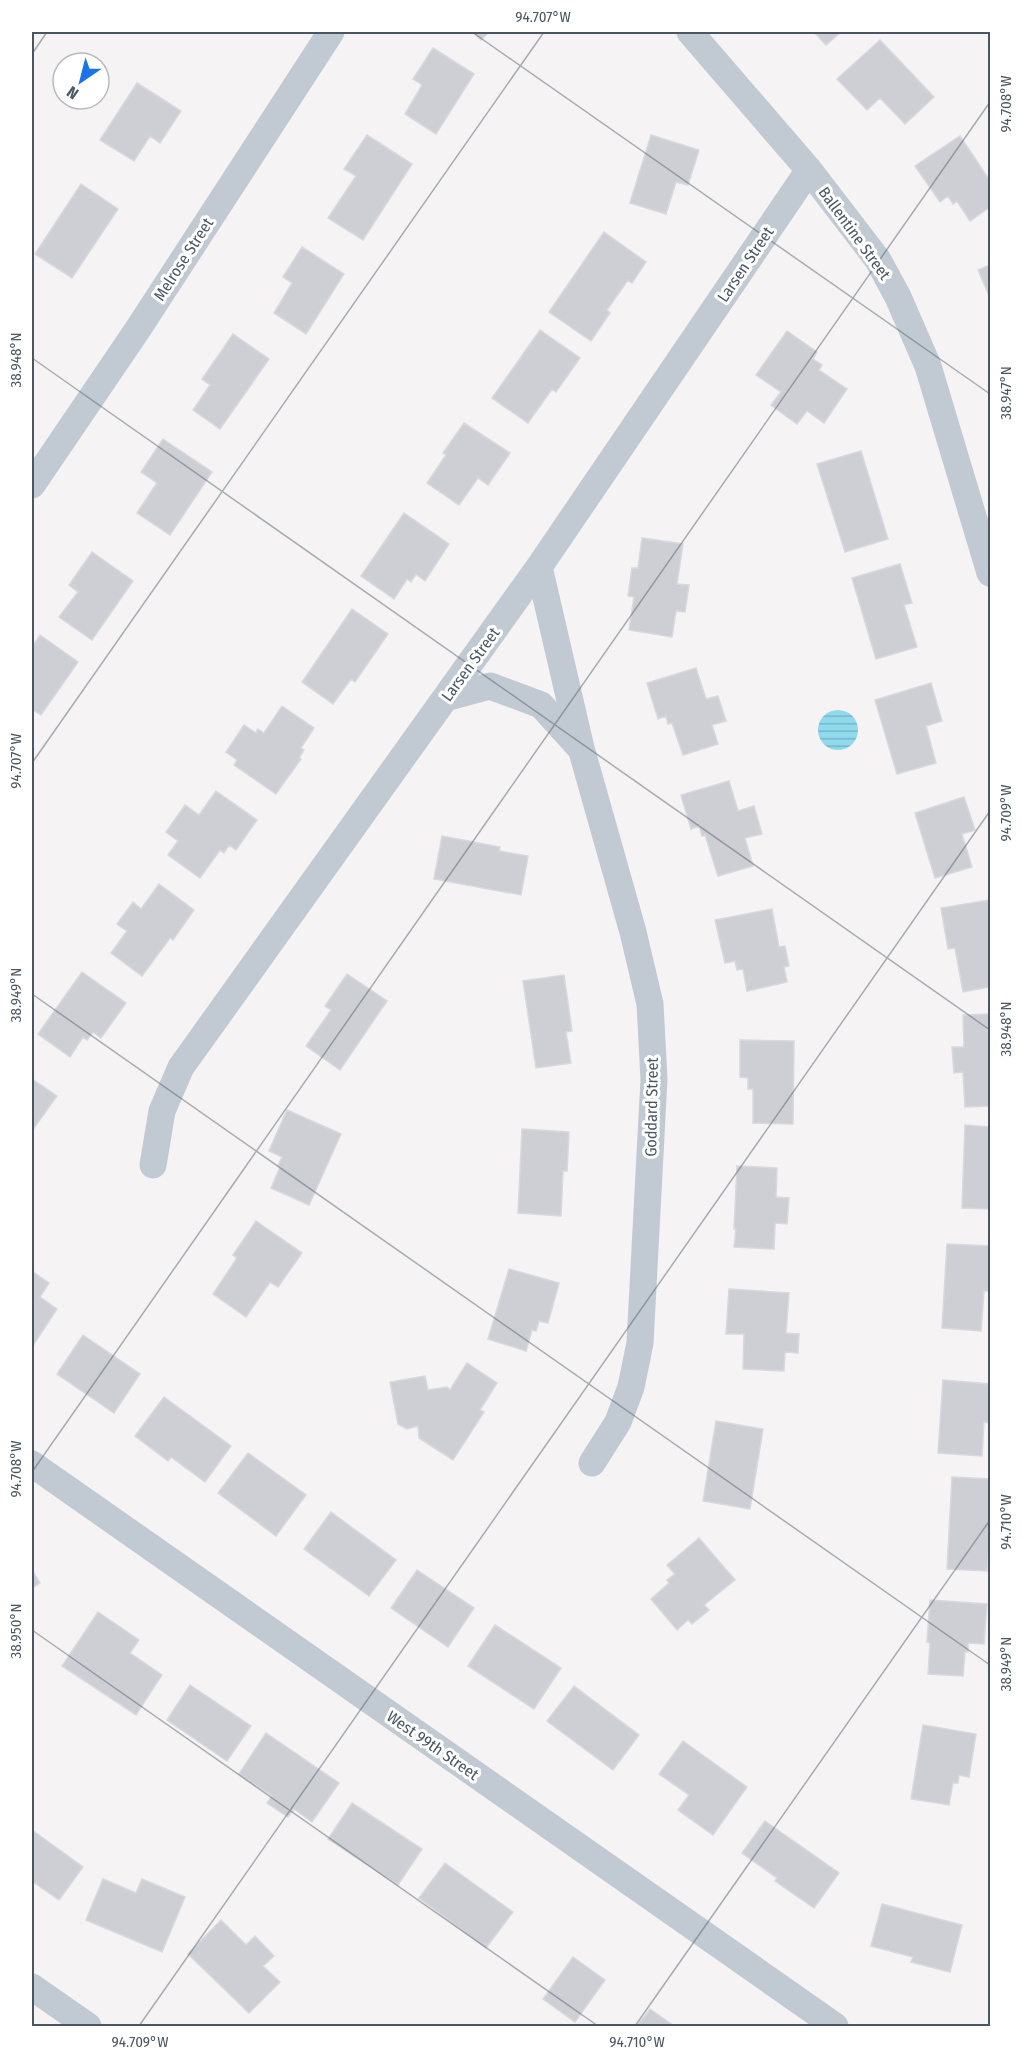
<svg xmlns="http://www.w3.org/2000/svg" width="1022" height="2058" font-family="'Fira Sans Condensed',sans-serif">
<defs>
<pattern id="water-rules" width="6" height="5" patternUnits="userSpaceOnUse" patternTransform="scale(1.5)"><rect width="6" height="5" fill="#90daee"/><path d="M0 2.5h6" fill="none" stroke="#78b4c4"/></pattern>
</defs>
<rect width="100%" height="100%" fill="#f5f3f3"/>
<path fill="url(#water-rules)" d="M818 730a20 20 0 1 1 40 0a20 20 0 1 1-40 0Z"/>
<path fill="#cdcfd5" stroke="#d7d9de" stroke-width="1.5" d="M473,32h16l-8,8z
M814,32h27l-15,13z
M880,40l54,57 -29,27 -25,-26 -13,12 -30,-31z
M433,48l41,26 -38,60 -31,-20 17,-29 -9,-6z
M137,83l44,28 -21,32 -10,-7 -16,25 -34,-21z
M367,135l45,29 -49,76 -35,-22 28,-42 -12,-7z
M651,135l48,15 -11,35 -12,-3 -10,32 -36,-11z
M960,136l30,45v26l-20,14 -13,-20 -4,3 -5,-8 -8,6 -25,-36z
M81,184l37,25 -46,69 -37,-24z
M604,232l42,30 -14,21 -4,-3 -21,30 3,3 -19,28 -42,-29z
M302,247l42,27 -38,60 -32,-21 18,-30 -9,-6z
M990,265v33l-12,-28z
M540,330l40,28 -24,34 -4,-3 -24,34 -36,-25z
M787,331l30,21 -4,7 9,6 -3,5 28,19 -23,34 -17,-12 -10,13 -26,-19 10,-13 -25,-17z
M233,334l36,25 -49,70 -27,-19 17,-25 -8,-6z
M464,423l46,30 -22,32 -10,-7 -19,27 -32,-22 19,-28 -3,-2z
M163,439l49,33 -42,63 -33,-22 20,-30 -16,-11z
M861,451l27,88 -43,13 -28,-88z
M404,513l45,31 -24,37 -9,-7 -5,8 -4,-3 -13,20 -33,-23z
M642,538l41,6 -6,40 12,1 -4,27 -9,-1 -4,26 -43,-7 5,-33 -6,-1 4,-28h6z
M92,552l41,29 -41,59 -33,-23 19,-25 -9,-7z
M900,564l12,39 -8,2 13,42 -41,12 -24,-81z
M352,609l36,25 -33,48 -4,-3 -18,25 -31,-22z
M40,635l38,27 -37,53 -9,-6v-62z
M696,668l10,31 12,-3 8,25 -14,4 6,19 -35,11 -11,-32 -4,1 -2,-8 -8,3 -11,-36z
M931,683l11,38 -16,5 10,37 -39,11 -22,-74z
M282,706l32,22 -13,20 3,2 -5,8 2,1 -25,35 -42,-29 3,-5 -11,-8 18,-27 12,8 2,-4 6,4z
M729,781l9,30 16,-5 8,28 -17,4 8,28 -35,10 -13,-41 -3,1 -3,-10 -8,3 -10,-34z
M216,791l41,29 -21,30 -7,-5 -5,8 -4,-3 -20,28 -32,-23 10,-14 -12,-9 19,-27 14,10z
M964,797l11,33 -13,4 10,33 -37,11 -20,-65z
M442,836l58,11 -1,4 29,5 -7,39 -87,-16z
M159,884l35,26 -21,30 -3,-2 -28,38 -31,-23 16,-22 -10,-7 16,-22 8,7z
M990,900v87l-27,5 -8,-44 -7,1 -7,-41z
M772,909l7,38 6,-1 4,20 -5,1 3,15 -40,9 -4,-22 -6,1 -2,-9 -10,2 -10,-43z
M82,972l44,31 -25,35 -8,-6 -6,8 -4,-3 -13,20 -32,-23z
M347,974l40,27 -47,69 -34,-24 25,-36 -6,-4z
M564,975l8,56 -6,1 5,31 -35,5 -13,-87z
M990,1014v92l-25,1 -2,-35 -9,1 -2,-26h12l-1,-32z
M740,1040l54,1 -1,83 -40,-1v-34h-5v-11l-8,-1z
M32,1079l25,17 -25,35z
M287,1110l54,24 -32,71 -38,-17 9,-21 -2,-1 4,-9 -13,-6z
M965,1125l25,2v82l-28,-1z
M522,1129l47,3 -2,39h-4l-2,45 -43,-3z
M737,1166l40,2 -1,29 13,1 -2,26 -12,-1 -1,26 -40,-2 2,-18h-2z
M256,1221l46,32 -24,34 -8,-5 -24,35 -33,-23 24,-36 -4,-3z
M947,1244l43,2v45h-6l-3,40 -39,-3z
M509,1269l50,14 -11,40 -9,-2 -3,10 -4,-1 -6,21 -38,-12z
M32,1271l17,12 -9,14 17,12 -25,38z
M729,1289l60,4 -3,40 13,1 -1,19 -13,-1 -1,19 -41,-2 1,-35h-18z
M83,1335l57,39 -26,39 -57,-39z
M467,1363l30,20 -17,27 4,2 -31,48 -34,-22 -1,-12 -11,3 -9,-5 -8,-42 35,-6 3,14 19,-3 3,3z
M943,1380l47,4v39l-6,-1 -2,34 -44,-3z
M164,1397l67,49 -26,36 -34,-25 -3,4 -33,-25z
M716,1421l47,8 -13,80 -47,-8z
M248,1453l58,42 -30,41 -58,-43z
M952,1477l38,2v55l-3,37 -40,-2z
M331,1512l65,48 -27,36 -65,-47z
M699,1538l36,42 -31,25 5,5 -17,14 -4,-4 -11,10 -26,-31 18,-16 -2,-3 8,-6 -8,-9z
M32,1570l8,13 -8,5z
M417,1570l57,38 -26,39 -57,-39z
M930,1600l57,4 -3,40 -16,-1v9h-3l-2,24 -35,-2 2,-31 -3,-1z
M98,1612l41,28 -9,13 32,22 -26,40 -74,-49z
M495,1625l66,43 -27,41 -66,-43z
M190,1685l61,41 -24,35 -60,-41z
M574,1686l65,49 -26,35 -66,-49z
M923,1725l53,9 -7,43 -10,-2 -1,8h-5l-4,22 -38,-6z
M266,1733l73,50 -27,39 -18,-13 -6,8 -21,-14 5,-7 -33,-22z
M683,1741l64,46 -34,48 -35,-25 11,-15 -30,-21z
M352,1803l70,46 -24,36 -70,-46z
M765,1821l74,52 -25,35 -39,-27 2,-3 -35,-25z
M32,1830l51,37 -24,33 -27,-19z
M445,1863l68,49 -27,36 -67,-50z
M103,1879l33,14 6,-14 43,18 -23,55 -76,-32z
M882,1904l80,21 -12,47 -39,-10 2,-5 -42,-11z
M221,1920l25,25 9,-9 19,20 -11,10 17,16 -31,31 -61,-59z
M573,1957l32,23 -30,42 -32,-23z
M650,2009l24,17h-37z"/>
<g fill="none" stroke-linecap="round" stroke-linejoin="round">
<path stroke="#c1cad2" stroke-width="27" d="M690,32l119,138 69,90 20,37 30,69 62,207
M32,485l106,-156 193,-297
M539,567l42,181 52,184 17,72 4,75 -14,264 -9,44 -13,35 -26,41
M445,698l45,-12 51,19 39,43
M153,1165l9,-54 19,-44 358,-500 270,-397
M32,1464l803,562
M32,1987l56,39"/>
</g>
<path fill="none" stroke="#4a5661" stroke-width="1.5" stroke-opacity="0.45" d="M472,32l518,362M32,54l15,-22M32,358l958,672M32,763l512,-731M32,994l958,671M32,1472l958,-1370M32,1630l566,396M139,2026l851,-1215M635,2026l355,-506"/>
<g text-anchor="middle" stroke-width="6" stroke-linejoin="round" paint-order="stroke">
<g font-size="16" fill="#4a5661" stroke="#fff">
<text transform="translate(855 233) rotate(54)" y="6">Ballentine Street</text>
<text transform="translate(183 259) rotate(-57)" y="6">Melrose Street</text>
<text transform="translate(745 264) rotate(-56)" y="6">Larsen Street</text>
<text transform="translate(470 664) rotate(-54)" y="6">Larsen Street</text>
<text transform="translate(651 1107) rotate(-89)" y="6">Goddard Street</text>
<text transform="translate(433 1745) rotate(35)" y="6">West 99th Street</text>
</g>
</g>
<rect width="1022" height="2058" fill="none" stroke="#ffffff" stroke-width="66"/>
<g transform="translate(81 81) rotate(215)"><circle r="28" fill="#ffffff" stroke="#b7bbc0" stroke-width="1.5"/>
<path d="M0-4.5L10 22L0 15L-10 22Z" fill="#1a73e8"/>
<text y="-9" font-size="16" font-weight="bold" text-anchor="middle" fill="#4a5661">N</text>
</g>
<rect x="33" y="33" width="956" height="1992" fill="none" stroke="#4a5661" stroke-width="2"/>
<g font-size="15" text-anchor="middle" fill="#4a5661">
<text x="543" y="22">94.707°W</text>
<text transform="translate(1006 104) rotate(-90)" y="5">94.708°W</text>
<text transform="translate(16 360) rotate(-90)" y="5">38.948°N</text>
<text transform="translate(1006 393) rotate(-90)" y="5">38.947°N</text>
<text transform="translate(16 761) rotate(-90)" y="5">94.707°W</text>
<text transform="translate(1006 813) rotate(-90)" y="5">94.709°W</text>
<text transform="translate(16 995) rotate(-90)" y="5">38.949°N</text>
<text transform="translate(1006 1029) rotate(-90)" y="5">38.948°N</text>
<text transform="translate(16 1469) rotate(-90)" y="5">94.708°W</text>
<text transform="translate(1006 1522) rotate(-90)" y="5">94.710°W</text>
<text transform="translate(16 1631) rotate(-90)" y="5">38.950°N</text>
<text transform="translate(1006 1664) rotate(-90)" y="5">38.949°N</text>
<text x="140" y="2047">94.709°W</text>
<text x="637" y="2047">94.710°W</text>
</g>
</svg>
